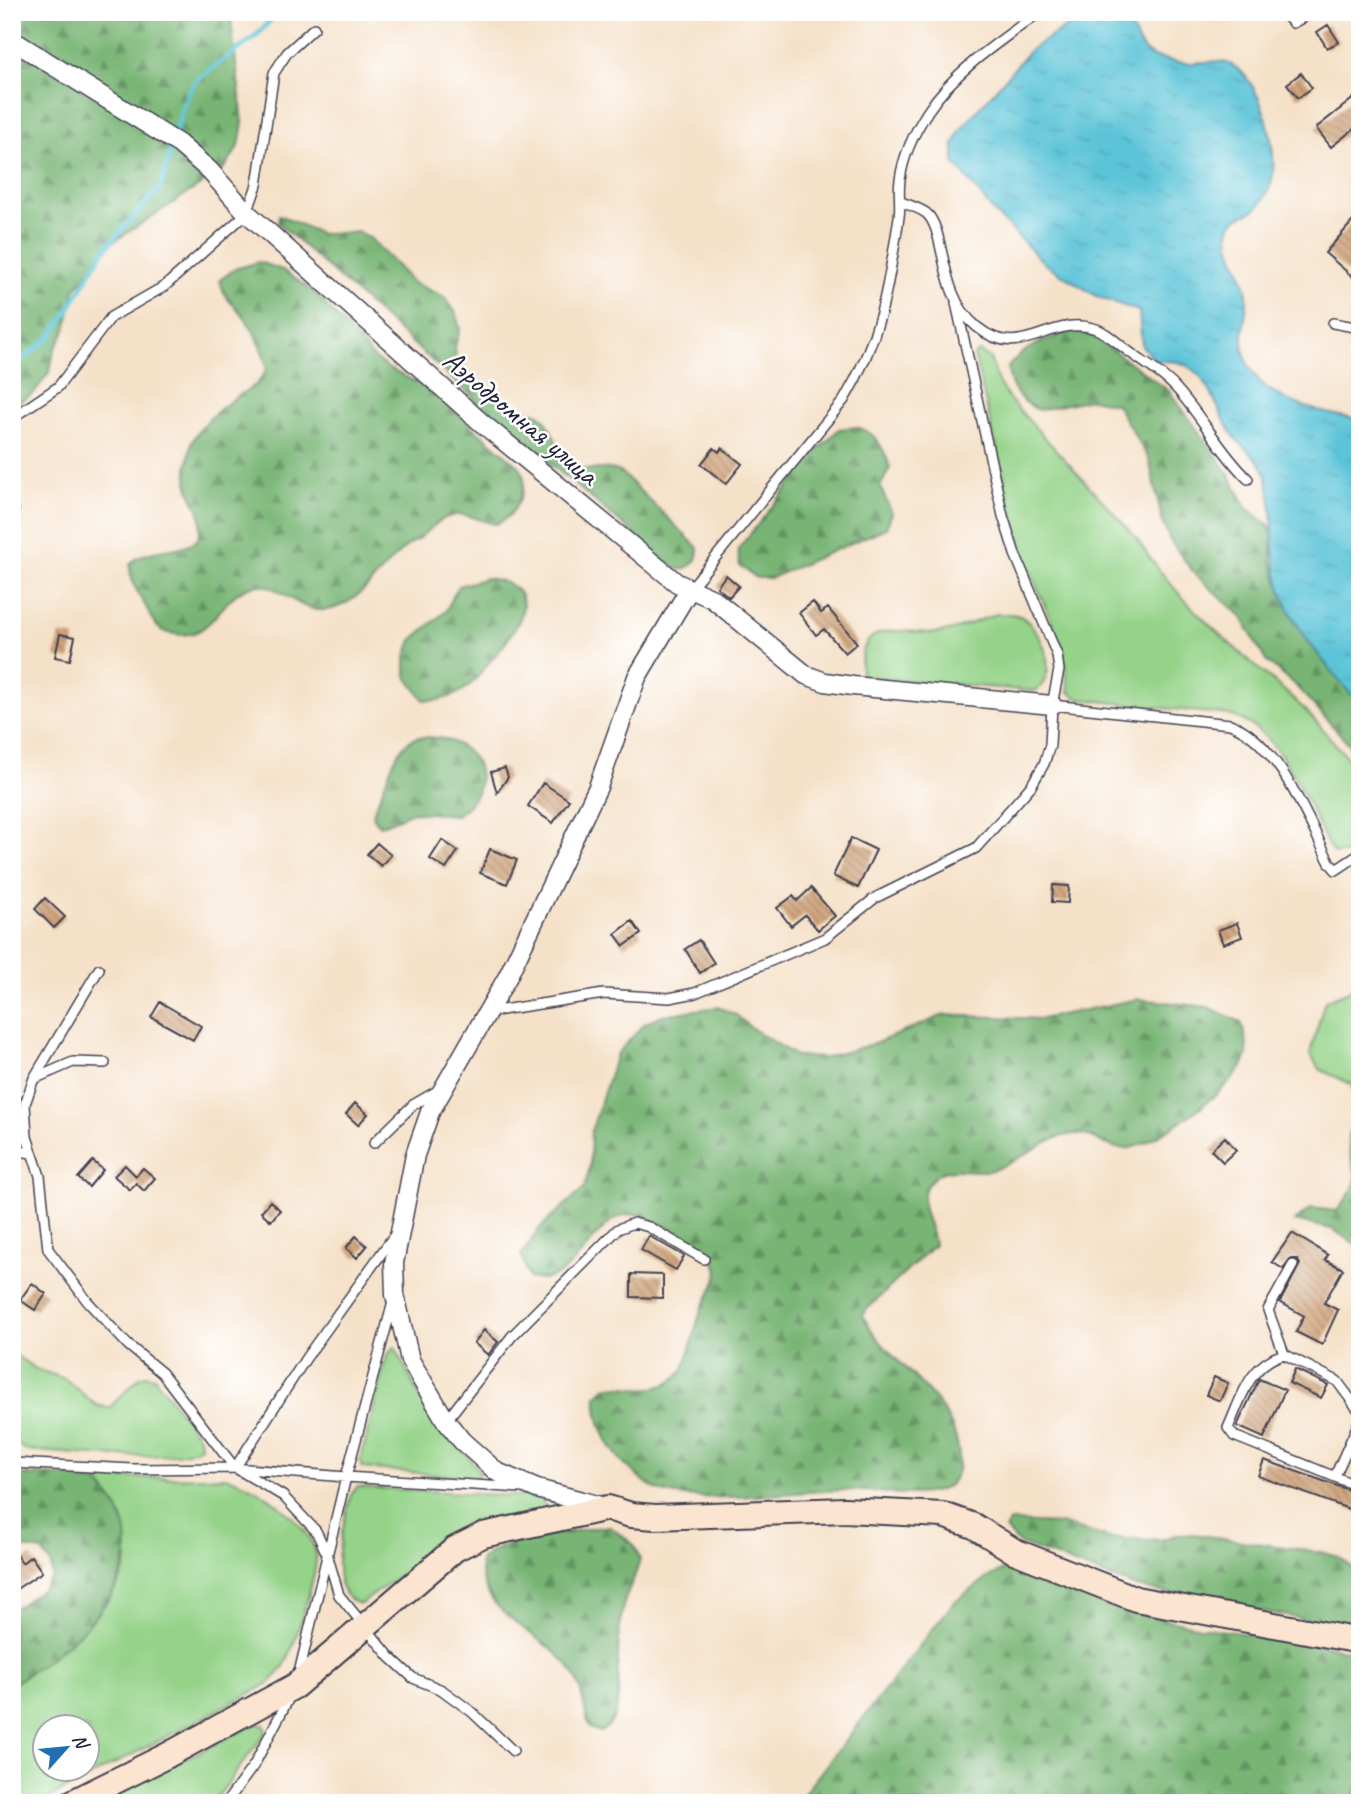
<svg xmlns="http://www.w3.org/2000/svg" width="1372" height="1815" font-family="Caveat,sans-serif">
<defs>
<pattern id="forest-firs" width="22" height="20" patternUnits="userSpaceOnUse" patternTransform="scale(1.75)"><rect width="22" height="20" fill="#78b575"/><path d="M5 1l3.5 6h-7zM16 11l3.5 6h-7z" fill="#629361"/></pattern>
<pattern id="water-ripples" width="26" height="14" patternUnits="userSpaceOnUse" patternTransform="scale(1.75)"><rect width="26" height="14" fill="#5bc4d8"/><path d="M2 4q2-2 4 0t4 0M15 11q2-2 4 0t4 0" fill="none" stroke="#4fa8ba"/></pattern>
<pattern id="building-back-hatch" width="6" height="6" patternUnits="userSpaceOnUse" patternTransform="scale(1.75)"><rect width="6" height="6" fill="#d0a47b"/><path d="M-1 5l2 2M0 0l6 6M5-1l2 2" fill="none" stroke="#a88566"/></pattern>
</defs>
<rect width="100%" height="100%" fill="#fff"/>
<filter id="ink" filterUnits="userSpaceOnUse"><feTurbulence type="fractalNoise" baseFrequency=".0143" numOctaves="2"/><feDisplacementMap in="SourceGraphic" scale="14" xChannelSelector="R" yChannelSelector="G"/><feConvolveMatrix kernelMatrix="1 2 1 2 8 2 1 2 1" color-interpolation-filters="sRGB"/></filter>
<filter id="wash" filterUnits="userSpaceOnUse"><feTurbulence type="fractalNoise" baseFrequency=".00686" numOctaves="4" result="noise"/><feDisplacementMap in="SourceGraphic" scale="28" xChannelSelector="R" yChannelSelector="G"/><feGaussianBlur stdDeviation="1.57" result="paint"/><feColorMatrix in="noise" values="0 0 0 0 0 0 0 0 0 0 0 0 0 0 0 0 0 1.4 0 .05"/><feComposite in="paint" operator="in"/></filter>
<g filter="url(#wash)">
<rect width="100%" height="100%" fill="#f5e1c8"/>
<path fill="#95d389" stroke="#5c7a62" stroke-width="2" fill-rule="evenodd" d="M979,352l11,6 9,26 11,16 125,136c40,63 96,110 152,157 27,23 49,53 73,79v72l-14,10h-12l-5,-7c-24,-46 -46,-117 -100,-132l-150,-16 -10,-7 -6,-43 -41,-98 -48,-196z
M998,614c7,0 15,-1 22,2 22,12 41,59 15,75l-171,-14 -3,-4c-3,-56 40,-40 74,-40 22,-1 42,-14 63,-19z
M1360,986v128l-9,-30 -32,-15 -9,-16 15,-52z
M395,1347l25,50 60,75 -4,6 -114,-10 -2,-6 27,-107z
M12,1353l24,16 29,10 31,26 13,3 31,-31 6,-2 8,2 45,60 1,9c-21,19 -142,6 -175,4l-13,-11z
M225,1477c29,5 87,47 91,78 2,17 -24,98 -33,113 -4,6 -10,11 -15,16l-229,119h-27v-119c40,-24 105,-75 115,-124 2,-9 -6,-26 -9,-36 -5,-17 -8,-29 -21,-42l11,-4zM46,1728h42v42h-42z
M357,1487l176,10 9,2 4,9 -96,30 -89,66c-41,-8 -16,-84 -10,-109z
M256,1724l8,1 2,7 -53,71h-118z"/>
<path fill="url(#forest-firs)" stroke="#4d6c58" stroke-width="2" d="M12,12h218l13,110 -4,24 -16,24 -111,73 -37,46 -9,40 -12,22 -4,20 -16,22 -22,13z
M279,215l42,19 37,-2 12,6 43,45 30,13 12,15 5,18 -5,17 1,14c17,19 34,39 57,50 9,4 18,-2 26,4 18,13 15,43 37,53 16,7 31,-4 47,7l75,74c0,14 -6,18 -18,22l-7,-3 -177,-149 -218,-195z
M259,262l23,8 31,21 61,67 17,12 34,16 95,81c11,19 -4,49 -24,57 -15,-2 -26,-11 -41,-9 -14,2 -21,11 -31,19 -5,5 -12,8 -17,12 -25,19 -41,52 -72,62 -36,12 -55,-30 -83,-22 -33,9 -38,55 -77,48 -15,-2 -20,-8 -26,-21 -8,-18 -20,-29 -19,-49 18,-19 47,-9 68,-25 12,-34 -17,-38 -10,-76 2,-7 1,-15 4,-21 8,-16 27,-33 41,-43 16,-10 26,-12 34,-31 -4,-17 -10,-33 -20,-47 -12,-19 -21,-16 -27,-41l15,-11z
M1073,331l19,4 77,56 57,78 21,39 22,17 4,8 -1,28 13,41 27,44 48,59v51l-64,-70 -30,-25 -25,-45 -46,-42 -24,-32 -8,-18 -14,-65 -33,-55 -25,-5 -52,11c-19,-8 -30,-22 -31,-43 14,-19 42,-30 65,-36z
M856,427c20,4 29,23 34,41l-10,19 12,26 -6,15 -115,50h-14l-17,-12 -2,-17 78,-97 23,-23z
M487,578c62,9 30,53 4,82 -8,10 -16,22 -26,29 -12,8 -27,13 -41,11l-18,-24v-20l6,-16 34,-29 12,-25z
M418,737c12,0 26,0 37,6 34,17 32,54 1,72l-43,-3 -34,14 -6,-10 2,-9c13,-23 16,-61 43,-70z
M1138,999l70,8 33,15c4,14 10,28 3,41 -13,26 -86,79 -114,85 -20,5 -35,-15 -55,-14 -31,2 -54,28 -83,36 -21,5 -48,-10 -64,14 -14,21 5,40 6,61l-69,66 -2,5c26,52 98,81 96,148 -1,13 -10,24 -22,27 -28,7 -62,-1 -91,-1 -43,0 -155,17 -190,-1 -12,-6 -23,-17 -33,-27 -17,-17 -28,-43 -26,-67l9,-8c21,-3 44,8 63,-5 4,-2 10,-7 13,-10 6,-8 14,-48 19,-61 5,-13 20,-31 16,-44 -5,-18 -65,-52 -84,-53 -41,-1 -54,76 -104,64l-8,-23 20,-28 44,-40 5,-21 1,-34 25,-77 28,-31 18,-9 56,-8 17,7 15,13 46,29 28,2 52,-15 68,-28 97,4z
M1360,1119v128l-28,-18 -37,-8 16,-13 26,3c34,-41 11,-34 11,-77z
M25,1475l46,1 26,6c79,78 -17,161 -85,202v-74l31,-21 9,-12 -1,-13 -9,-13 -30,-5v-69z
M1009,1522l51,2 50,14 51,2 14,-5 18,-1 127,18 19,5 21,17v56l-224,-43 -118,-44 -12,-14z
M609,1526l25,19 6,14c-4,18 -15,35 -18,52 -2,16 -4,34 -4,50 -1,24 7,56 -17,71l-11,-4c-8,-22 -6,-42 -21,-61 -28,-36 -93,-53 -88,-108 29,-24 91,-27 128,-33z
M1014,1565c57,22 113,45 172,59 58,13 118,12 174,31v148h-568l10,-7 152,-194 36,-26z"/>
<path fill="url(#water-ripples)" stroke="#3e738a" stroke-width="2" d="M1089,12c10,0 23,-2 32,0 14,4 10,41 38,46 8,2 17,4 26,5 13,1 29,-4 42,0 34,9 56,96 42,126 -3,5 -7,14 -11,18 -9,9 -24,7 -28,21 -6,20 16,45 17,66 1,15 -5,32 -4,47 1,58 73,70 117,79v285c-27,-33 -58,-65 -75,-104 -18,-43 -7,-83 -19,-126 -5,-18 -23,-25 -33,-40 -17,-23 -22,-61 -52,-72 -7,-3 -19,-2 -26,-2l-13,-15 -3,-35 -41,-14 -53,-33 -52,-53 -39,-49v-17l7,-16 69,-79z"/>
<g fill="none" stroke-linecap="round" stroke-linejoin="round">
<path stroke="#5bc4d8" stroke-width="5" d="M12,368l38,-31 17,-24 36,-62 58,-65 22,-81 12,-24 60,-44 23,-25"/>
</g>
<g id="blocks">
<path fill="url(#building-back-hatch)" d="M1328,25l11,17 -12,6 -10,-16z
M1301,73l11,15 -14,10 -11,-14z
M1360,93v31l-29,23 -15,-19z
M1360,213v70l-35,-30z
M714,448l5,4 3,-4 20,16 -16,20 -25,-20z
M726,575l13,11 -10,11 -12,-10z
M813,602l8,11 7,-5 29,35 -12,10 -21,-24 -8,6 -17,-22z
M60,634l15,3 -5,23 -15,-3z
M505,768l3,9 -11,16 -6,-21z
M543,783l26,17 -16,23 -25,-17z
M851,838l25,12 -18,38 -25,-12z
M442,840l16,11 -12,18 -16,-10z
M377,843l14,12 -10,11 -14,-12z
M490,849l27,11 -10,24 -27,-11z
M1053,885l16,1 -1,17 -16,-1z
M811,888l24,28 -17,14 -13,-15 -14,11 -14,-18 16,-12 4,5z
M45,898l20,19 -11,11 -19,-19z
M632,921l9,13 -17,12 -9,-12z
M1237,923l5,14 -19,7 -5,-14z
M699,940l15,23 -14,10 -15,-24z
M160,1002l41,24 -8,14 -42,-23z
M355,1103l13,11 -10,11 -12,-11z
M1225,1137l11,13 -13,12 -12,-12z
M93,1161l10,9 -14,17 -11,-9z
M125,1165l11,11 7,-8 12,10 -11,13 -8,-8 -6,7 -16,-14z
M270,1201l10,9 -9,11 -10,-9z
M1292,1233l36,22 -3,5 18,9 -19,34 14,7 -16,35 -26,-13 8,-16 -24,-14 20,-38 -3,-5h-7l-7,10 -11,-7z
M356,1236l11,10 -10,12 -11,-10z
M649,1236l35,20 -8,14 -35,-20z
M631,1274l32,1v23l-32,-1z
M32,1283l14,11 -11,16 -15,-10z
M484,1330l14,12 -10,13 -14,-12z
M1295,1369l33,16 -7,13 -32,-15z
M1214,1377l14,6 -8,18 -14,-6z
M1259,1379l26,11 -21,48 -27,-12z
M1264,1460l96,34v19l-102,-37z
M12,1549l10,14 9,-7 11,16 -30,20z"/>
</g>
</g>
<g filter="url(#ink)">
<use href="#blocks" fill-opacity="0" stroke="#423f50" stroke-width="2"/>
<g fill="none" stroke-linecap="round" stroke-linejoin="round">
<g stroke="#423f50" stroke-width="12">
<path id="lane" d="M1184,12h18
M1283,12l10,11 20,-11
M901,202c8,3 18,6 25,11 21,17 11,82 51,114 44,36 72,-12 116,1 13,3 25,16 35,23 16,12 34,22 47,36 27,29 44,64 73,92
M1333,323l27,5
M12,418l46,-31 53,-70 54,-31 82,-73 10,-28 17,-112 13,-20 27,-25
M12,510h2
M689,590l155,-190c37,-62 44,-112 55,-183 2,-12 -1,-24 1,-37 3,-23 15,-49 28,-69 27,-41 72,-70 112,-99
M1052,705l178,19c48,17 78,96 100,139l6,7 24,-16
M489,1012l115,-18 65,4 26,-5 130,-55 50,-40 101,-50 55,-62 13,-22 6,-19 2,-40 7,-35 -2,-15 -42,-101 -12,-38 -47,-213
M36,1078l37,-16 32,1
M374,1143l39,-38 26,-15
M12,1150l20,3
M393,1302l-47,175 -111,-9 71,-110 90,-125
M1284,1354l-16,-44 25,-45
M1360,1412l-23,-31 -53,-27c-35,10 -42,43 -56,74l6,8 126,51
M446,1421l66,-85 106,-107 16,-6 15,4 55,32
M12,1463l121,6 102,-1 -73,-95 -34,-28 -40,-43 -40,-53 -8,-73 -13,-39 -2,-33 9,-26 65,-109
M239,1470l44,26 33,35 11,23 12,41 51,62 23,21 29,12 30,22 41,39
M1335,1476l25,-56
M298,1677l48,-200 175,11
M226,1803l28,-38 36,-69"/>
</g>
<g stroke="#423f50" stroke-width="21">
<path id="street" d="M12,40l167,104 30,26 38,43 236,211 194,159 36,16 93,76 19,7 28,4 199,19
M604,1507l-67,-18 -40,-17 -35,-31 -16,-20 -36,-61 -15,-65 -1,-32 21,-108 15,-43 77,-134 91,-191 39,-110 52,-87"/>
</g>
<g stroke="#423f50" stroke-width="28">
<path id="secondary" d="M71,1803l97,-48 127,-69 160,-137 28,-14 125,-27 23,7 24,2 190,-7 98,5 31,11 40,25 122,48 224,42"/>
</g>
<use href="#lane" stroke="#fff" stroke-width="9"/>
<use href="#street" stroke="#fff" stroke-width="18"/>
<use href="#secondary" stroke="#fce5d0" stroke-width="24"/>
</g>
</g>
<g text-anchor="middle" stroke-width="5" stroke-linejoin="round" paint-order="stroke">
<g font-size="30" fill="#22223b" stroke="#fff">
<text transform="translate(521 417) rotate(40)" y="10">Аэродромная улица</text>
</g>
</g>
<rect width="1372" height="1815" fill="none" stroke="#fff" stroke-width="42"/>
<g transform="translate(66 1748) rotate(63)"><circle r="33" fill="#ffffff" stroke="#a7a7b1" stroke-width="2"/>
<path d="M0-5L12 26L0 18L-12 26Z" fill="#1f6fb2"/>
<text y="-10" font-size="19" font-weight="bold" text-anchor="middle" fill="#22223b">N</text>
</g>
</svg>
